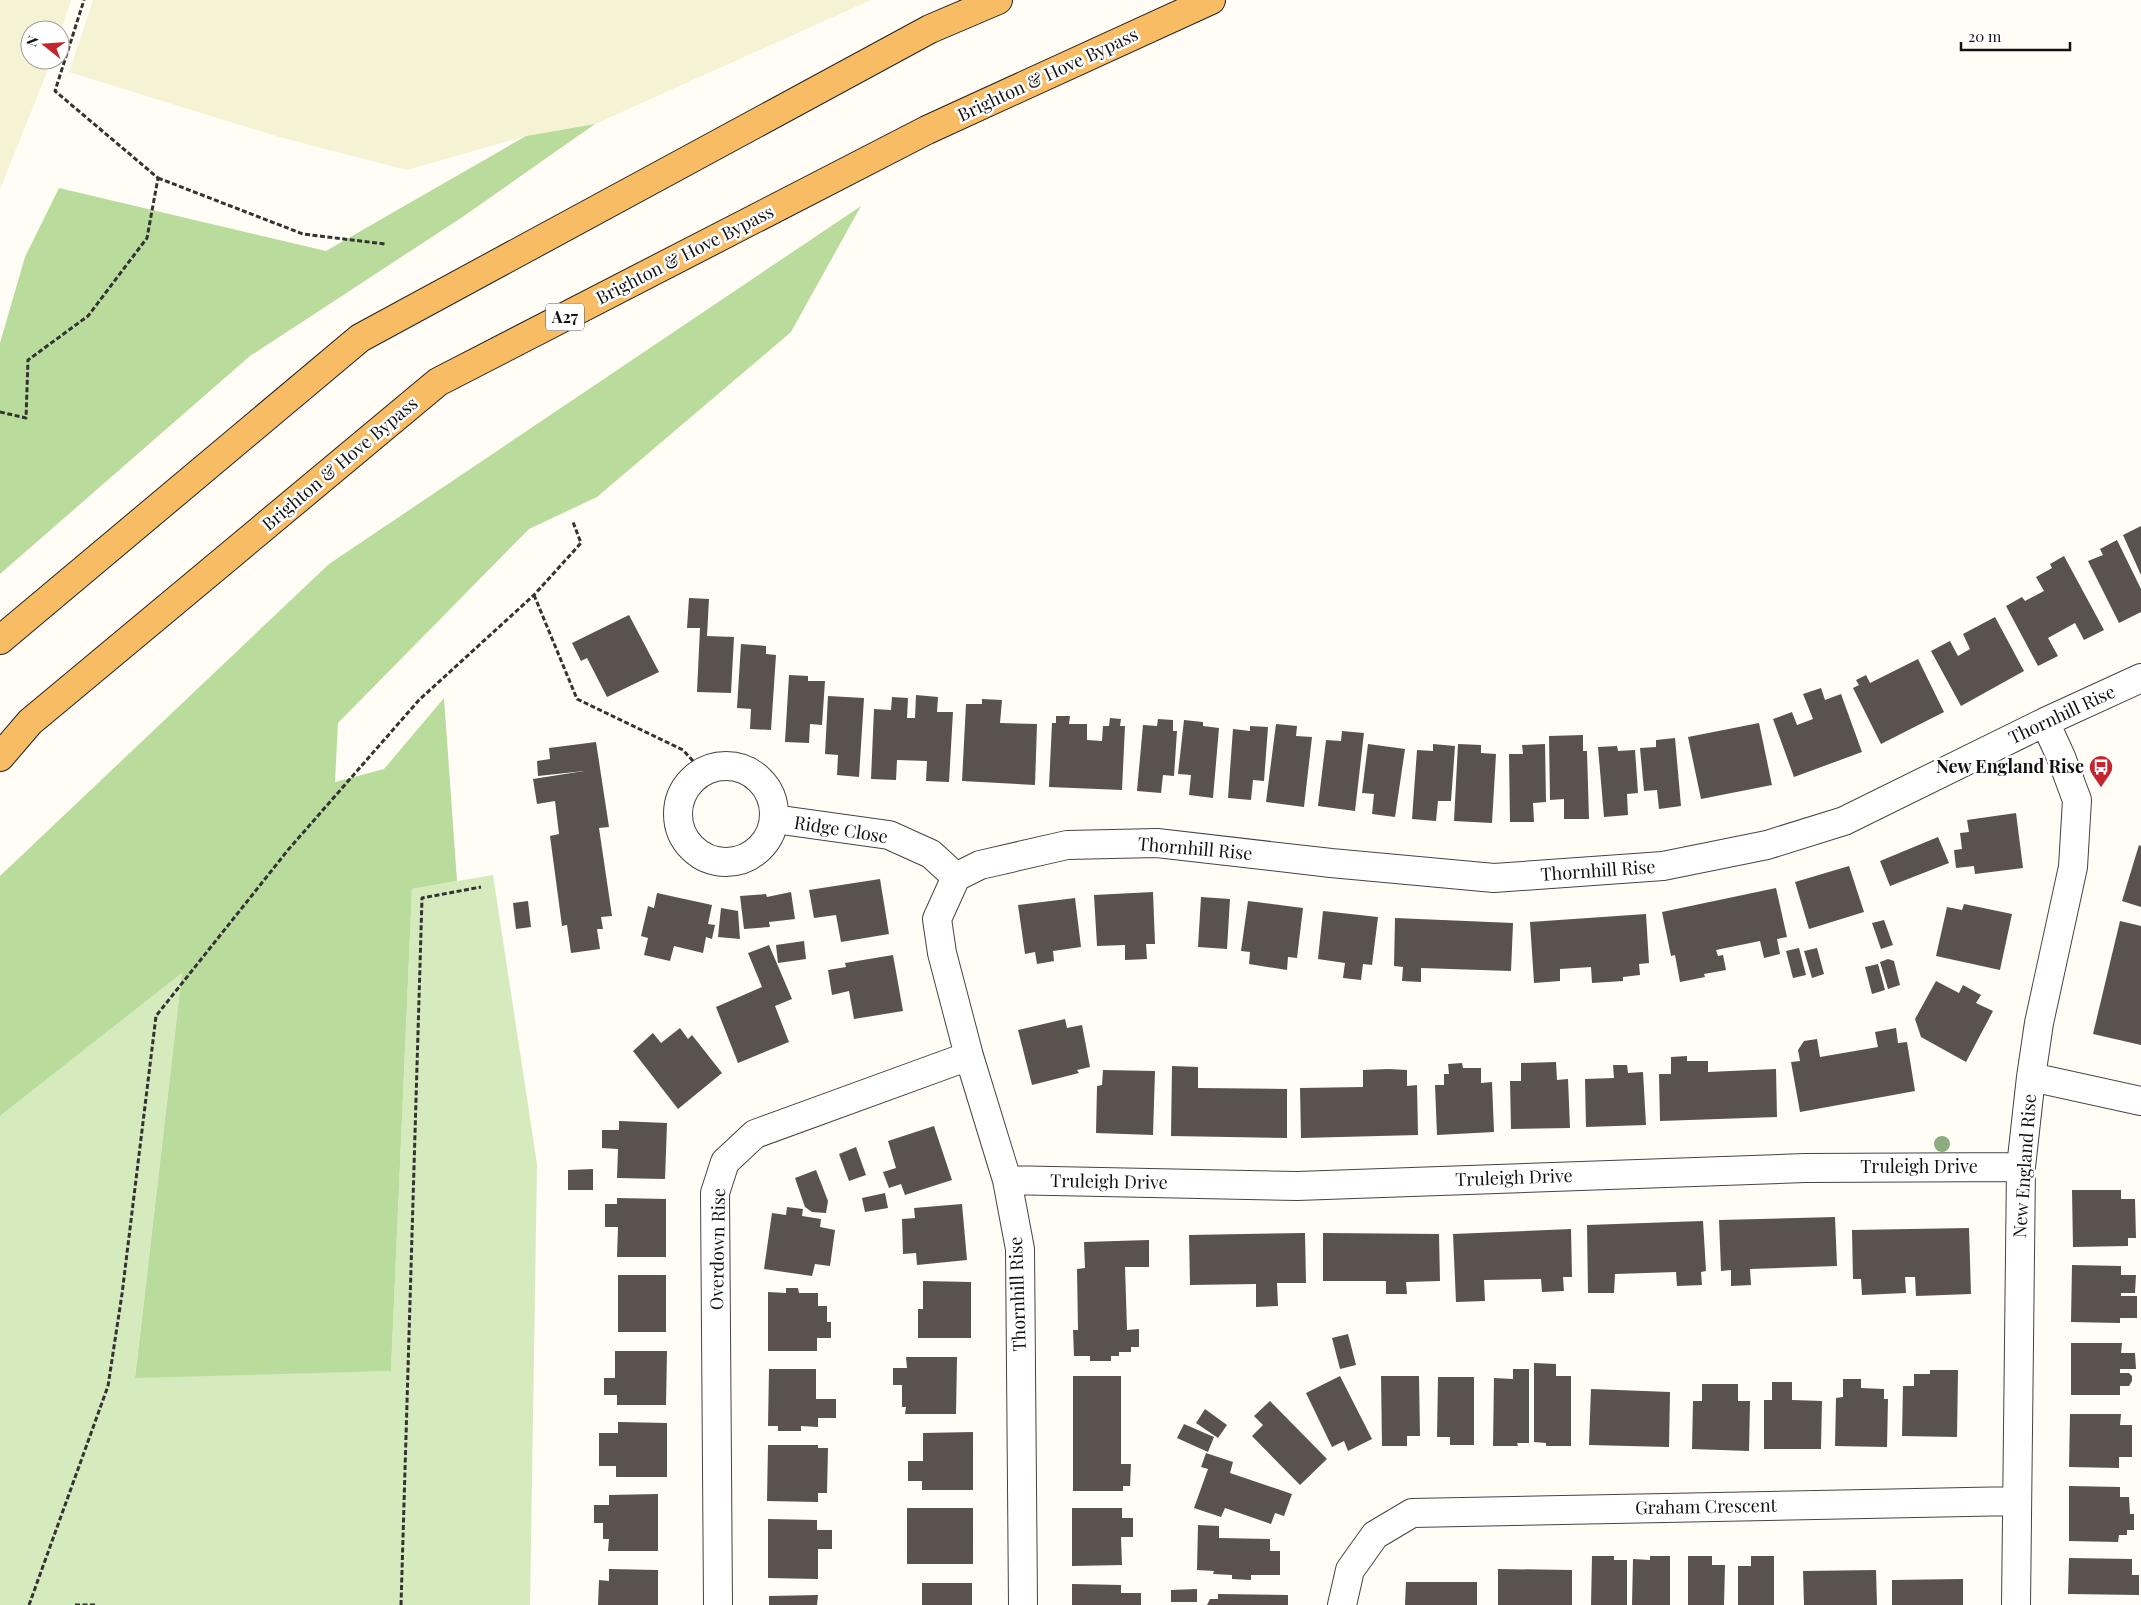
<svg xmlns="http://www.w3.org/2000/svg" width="2141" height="1605" font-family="'Playfair Display',serif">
<rect width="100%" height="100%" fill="#fffdf5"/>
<path fill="#f6f3d4" d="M0,0h71l-11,35v-5h-30v30h22l-52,129z
M93,0h778l-276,124 -69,12 -119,34 -128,-33 -210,-65z"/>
<path fill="#d5ebbd" d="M493,875l44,289 -7,441h-530v-489l182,-143 -47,404 256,-6 21,-482z"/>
<path fill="#b9dc9c" d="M595,124l-134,94 -211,138 -250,218v-231l25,-86 34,-69 267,63 200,-115z
M861,206l-70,126 -194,165 -68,32 -191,194 -3,59 49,-13 60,-71 13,183 -45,8 -21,482 -256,7 47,-405 -182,143v-240l329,-312z"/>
<path fill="#5a524d" d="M2141,526v49l-18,-40z
M2117,540l24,49v23l-22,11 -31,-62 15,-6 -3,-6z
M2064,556l40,74 -20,10 -9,-17 -27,15 10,18 -20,10 -32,-60 16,-9 3,4 19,-10 -8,-14 16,-9 -2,-4z
M689,598l20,1 -2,37 27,1 -3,56 -34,-1 3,-64h-13z
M629,615l30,57 -52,25 -20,-39 -6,3 -9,-18z
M1995,617l29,54 -63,35 -30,-55 19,-10 8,15 12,-7 -7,-15z
M741,644l25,2v8l10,1 -5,75 -21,-1 1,-20 -14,-1z
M1918,659l26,53 -63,32 -28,-56 6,-3 -3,-5 10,-5 4,8z
M789,675l19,1v5h17l-3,44 -12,-1 -1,19 -24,-1z
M1821,688l4,12 16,-6 21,58 -68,25 -21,-58 19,-7 5,13 16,-6 -10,-25z
M916,695l22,2 -1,15h16l-4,70 -23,-1 1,-20 -30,-1 -1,20 -25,-1 3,-70 17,1 1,-13 16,1 -1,20h8z
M828,696l36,2 -5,79 -22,-2 1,-20 -13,-1z
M982,699l20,1 -2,23 37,1 -2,61 -73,-4 4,-77h16z
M1056,716h14l-1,8h18v16l15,1 1,-15h6l1,-8 11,1 -1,7h5l-3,64 -73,-3 3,-64h4z
M1158,719l15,1v11h4l-3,45 -11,-1 -2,18 -24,-2 6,-66 14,1z
M1184,720l19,2v4l16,2 -6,70 -24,-3 2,-20 -13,-1z
M1759,723l13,62 -71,14 -13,-62z
M1276,724l21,2 -1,10 16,1 -8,70 -38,-5z
M1250,726l18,1 -4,54 -11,-1 -2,20 -23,-2 5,-69 17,2z
M1342,731l22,2 -9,78 -37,-5 8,-66 15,1z
M1583,735v16h4l2,68h-25v-20l-14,1 -1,-64z
M1675,738l6,68 -22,3 -2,-19 -13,1 -4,-43 16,-1v-7z
M596,742l13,85 -10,1 13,88 -11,1 2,12h-6l3,20 -29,4 -4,-28 -5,1 -12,-90 9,-2 -4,-33 -18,3 -4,-25 51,-8 -46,5 -1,-15 13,-2 -1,-11z
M1368,744l37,5 -10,68 -23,-3 2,-20 -12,-1z
M1433,744l22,2 -4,55h-13l-2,20 -24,-2 5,-69 16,1z
M1458,744l23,1v8l15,1 -4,69 -38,-2z
M1545,744l1,58 -13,1 1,19h-24l-1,-68h14l-1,-9z
M1617,746l1,5 17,-1 3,43 -11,1 1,21 -24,2 -6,-70z
M2016,813l7,55 -48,6 -1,-8 -18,2 -2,-18 8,-1 -2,-16 9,-1 -2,-12z
M1938,837l11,26 -59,23 -10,-25z
M2139,845l2,1v61l-19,-6z
M1849,866l15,46 -55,17 -14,-47z
M880,879l9,55 -48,8 -5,-27 -22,3 -5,-28z
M1776,888l11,49 -10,2 3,15 -16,4 -4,-17 -44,9 2,6 5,-1 3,15 -22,4 1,3 -25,5 -5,-27 -4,1 -9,-44z
M791,892l4,27 -26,3 1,5 -26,2 -4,-33 26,-2 1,3z
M1153,892l2,52h-9l1,15 -22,1v-15l-28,1 -3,-51z
M657,893l55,12 -4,19 7,1 -3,14 -6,-2 -3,16 -29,-7 -4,15 -26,-6 4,-17 -7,-2 7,-30 6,2z
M1201,897l29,2 -3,50 -29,-2z
M1075,898l6,49 -28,4 1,10 -17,3 -2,-12 -10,2 -7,-49z
M528,901l3,26 -15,2 -3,-26z
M1248,901l55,7 -6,50 -9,-1 -1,13 -38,-6 1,-12 -9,-1z
M1964,904l48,10 -12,56 -64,-14 11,-49 15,3z
M721,908l17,3 2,28 -22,-2z
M1323,911l55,6 -6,48 -9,-1 -2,16 -18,-2 2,-15 -27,-4z
M1646,914l3,49 -10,1 1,11 -17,2v4l-31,2 -1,-16 -31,2v12l-26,2 -4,-61z
M1395,918l118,5 -2,48 -90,-3v14l-19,-1 1,-14 -9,-1z
M1884,920l9,25 -12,4 -9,-26z
M2120,921l21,5v119l-48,-11z
M804,941l2,18 -28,4 -2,-18z
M769,945l23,54 -17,7 14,36 -51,21 -22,-56 46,-20 -14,-34z
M1799,948l7,27 -13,3 -7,-27z
M1817,948l7,26 -12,4 -8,-27z
M893,955l10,56 -49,8 -5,-28 -17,4 -4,-25 18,-3 -1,-4z
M1888,959l6,2 6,24 -12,4 -8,-27z
M1878,964l7,26 -13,4 -7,-27z
M1936,981l23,12 4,-8 18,10 -5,8 17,8 -27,51 -45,-25 -6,-18z
M1065,1019l2,9 15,-3 8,42 -13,3 2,3 -47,12 -14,-55z
M680,1028l8,11 4,-4 30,38 -44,36 -45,-58 20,-18 8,10z
M1896,1028l2,15 9,-1 8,49 -115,21 -9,-50 9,-1 -2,-11 6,-9 13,-2 3,18 58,-10 -3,-15z
M1687,1056v5h21v11l68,-3 1,48 -117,4 -1,-47h12v-17z
M1556,1062l1,18 11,-1 2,49 -59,1 -1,-48h11v-18z
M1462,1063l1,5h18v15l11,-1 2,50 -57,3 -2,-50h9v-11h5l-1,-10z
M1613,1065h14l1,8 15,-1 3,53 -60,2 -1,-48 29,-1z
M1172,1066l26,1v21l89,1v49l-116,-2z
M1388,1069l19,1v16l10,-1 1,50 -117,3 -1,-50 63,-1v-17z
M1103,1070l52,1 -2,64 -57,-2 1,-47 5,-1z
M619,1121l48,2 -2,56 -48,-1 1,-29 -16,-1v-18h17z
M934,1126l18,54 -47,15 -4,-11 -12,4 -6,-16 13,-4 -8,-27z
M856,1147l10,28 -17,6 -10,-27z
M593,1169v21h-25v-20z
M816,1170l12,31 -2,12 -14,-1 -7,-5 -10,-29z
M2072,1190h49v9h14l1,39h-8v8l-55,1z
M885,1193l3,15 -23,4 -3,-14z
M617,1198l49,1v58h-49l1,-30h-13v-23h12z
M962,1204l5,56 -50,5 -1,-12 -13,1 -1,-35 13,-1 -1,-10z
M787,1207l16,2 -1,7 19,3 -1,8 15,3 -5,36 -15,-2 -3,12 -48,-7 8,-56 14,2z
M1835,1217l2,49 -87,3 1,16 -20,1v-16l-10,1 -2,-51z
M1703,1221l3,50 -5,1 1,13 -25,1 -1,-14 -61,2 -1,19h-26l-1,-68z
M1969,1228l2,66 -55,2 -1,-19h-10l1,16 -44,2 -1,-16h-8l-1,-49z
M1571,1229l1,48h-9l1,14 -22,1 -1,-13 -57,1 1,21 -29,1 -3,-68z
M1305,1233l1,50h-29l1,23 -22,1v-23l-66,1 -1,-50z
M1323,1233l116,1 1,47 -34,1 1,12h-21v-13h-63z
M1149,1240v27h-24l2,63 12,-1v18h-8v5h-12v4h-8v5h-21v-5h-16l-1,-26h5l-1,-61 8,-1 -1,-26z
M2072,1265l49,1v9h15l-1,18h-14v3h16v22h-17v5l-49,-1z
M618,1275h48v57h-48z
M923,1281l48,1v56h-53v-29h5z
M786,1288h12l1,5h19v13h9v16h4v16h-14v13h-49v-59l18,1z
M1348,1334l8,31 -16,4 -8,-31z
M2071,1343h51l-1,10h14l1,16h-16v4h9l3,3v5l-3,5h-9v9h-49z
M615,1351h52l-1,54h-49v-10h-13v-17h11z
M906,1357h51l-1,57h-51l1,-7h-4v-22h-9v-17h14z
M1534,1363l22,1v12h15v70h-25v-3l-12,-1z
M769,1369h47v30h20v19h-18v9l-17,-1v5h-23v-5h-10z
M1513,1369h16v74h-12l1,3h-25l1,-68 19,1z
M1930,1370h28l-1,67 -55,-1 1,-50h11v-12h16z
M1073,1376h48v88h10l-1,22h-7v5h-50z
M1340,1376l32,63 -24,12 -4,-10 -12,6 -26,-54z
M1381,1376h38l1,60h-13v10h-25z
M1438,1377h36v68h-24v-8h-13z
M1843,1379h18v9l23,1v10h4l-1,48 -52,-1 1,-48 7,-1z
M1772,1382h20v18l30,1 -1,48h-57v-49h8z
M1702,1384h36v17h12l-1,50 -57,-2 1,-48h9z
M1591,1389l79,3 -1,55 -80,-2z
M1270,1401l57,58 -27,26 -48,-49 11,-11 -9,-9z
M1205,1409l22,16 -9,13 -22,-15z
M2070,1414h51l-1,11h12v32h-13v11l-50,-1z
M618,1422l49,1v54h-51v-11h-17v-33h19z
M1184,1424l30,13 -6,15 -31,-14z
M973,1432v58h-51v-9h-14v-20h15v-28z
M768,1445h50v3h10l-1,45h-9v9l-51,-1z
M1206,1453l27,9 -3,11 62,21 -8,22 -9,-3 -4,11 -46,-16 -4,9 -27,-9 14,-39 -7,-2z
M2069,1486l51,1v10h9l1,17h4v16h-7v5h-8l-1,7 -49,-1z
M658,1494v57h-50l1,-12h-6v-16h-9v-18h15v-10z
M907,1508h66v56h-66z
M1072,1508h50v10h11v19h-12l1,28 -50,1z
M768,1519l49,1v10h15v19h-14v30l-50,-1z
M1198,1525l21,1v12l51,1v12h10v24h-29v5l-19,-1v-4l-19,-1 1,-3 -17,-1z
M1592,1556h22v4h13v45h-36z
M1650,1556h20v49h-38l1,-46 17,1z
M1688,1556h24v9h13l-1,40h-36z
M1751,1556h23v49h-36v-39h13z
M2069,1558l63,1v16h7v20l-71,-1z
M609,1569l49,1v35h-60l1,-25 10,1z
M1498,1569l74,1v35h-74z
M1876,1570l1,35h-73l-1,-34z
M1963,1579v26h-71v-25z
M1406,1582h71v23h-72z
M922,1583h50v22h-50z
M1072,1584l49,1v8h20v12h-69z
M1197,1589v13h-26v-12z
M1218,1594l70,1v10h-81l3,-6h8z
M818,1595l-1,10h-48v-9z"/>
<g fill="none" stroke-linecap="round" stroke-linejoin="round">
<g stroke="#444" stroke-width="30">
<path id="minor" d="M678 814a48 48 0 1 1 96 0a48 48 0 1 1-96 0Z
M774,819l115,16 42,19 25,23
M2031,1077l110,24
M1007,1180l290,6 508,-18 216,-1
M718,1605l-3,-412 10,-31 30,-28 214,-78
M1023,1605l-3,-356 -13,-69 -38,-124 -27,-103 -5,-34 19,-42 24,-12 87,-20 90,-2 174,20 163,15 169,-12 104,-21 77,-24 201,-99 96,-44
M1342,1605l8,-35 25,-35 37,-22 605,-12
M2016,1605l5,-438 10,-90 8,-54 34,-156 4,-67 -16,-43 -16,-35"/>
</g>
<g stroke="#222" stroke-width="30">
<path id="trunk" d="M0,640l360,-302 570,-309 68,-29
M0,757l30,-35 408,-340 489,-252 284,-130"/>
</g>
<path stroke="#333" stroke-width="3" stroke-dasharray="5 2.5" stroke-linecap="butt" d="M158,178l145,56 82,10
M0,412l26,6 2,-58 60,-44 59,-78 11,-60 -103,-87 29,-91
M534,595l43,104 106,51 19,21
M29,1605l79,-219 14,-92 34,-278 132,-166 131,-150 115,-105 47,-52 -8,-21
M75,1605h20
M401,1605l21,-707 59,-11"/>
<use href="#minor" stroke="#fff" stroke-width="28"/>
<use href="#trunk" stroke="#f7bc64" stroke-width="28"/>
</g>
<circle fill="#8dad7f" cx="1942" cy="1144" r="8"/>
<defs>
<g id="bus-pin" transform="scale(1.25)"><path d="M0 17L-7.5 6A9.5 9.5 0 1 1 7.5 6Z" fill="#c4262e" stroke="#fff"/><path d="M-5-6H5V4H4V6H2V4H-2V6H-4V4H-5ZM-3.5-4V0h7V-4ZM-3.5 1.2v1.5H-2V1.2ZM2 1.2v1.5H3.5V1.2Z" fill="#fff"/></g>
</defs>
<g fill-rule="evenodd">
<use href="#bus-pin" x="2101" y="767"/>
</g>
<g text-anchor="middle" stroke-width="5" stroke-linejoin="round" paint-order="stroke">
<rect fill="#fff" stroke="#585858" stroke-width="1" x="546" y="303.5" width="38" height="27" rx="4"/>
<g font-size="16" font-weight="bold" fill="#111">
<text x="565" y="323">A27</text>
</g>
<g font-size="18" fill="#111" stroke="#fff">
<text transform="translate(1048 75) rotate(-25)" y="6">Brighton &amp; Hove Bypass</text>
<text transform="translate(685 255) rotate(-27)" y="6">Brighton &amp; Hove Bypass</text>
<text transform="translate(340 464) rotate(-40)" y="6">Brighton &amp; Hove Bypass</text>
<text transform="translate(2062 715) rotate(-25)" y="6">Thornhill Rise</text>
<text transform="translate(841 830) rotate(9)" y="6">Ridge Close</text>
<text transform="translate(1195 849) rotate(5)" y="6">Thornhill Rise</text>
<text transform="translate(1598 871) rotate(-4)" y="6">Thornhill Rise</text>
<text transform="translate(2025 1166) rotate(-86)" y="6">New England Rise</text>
<text x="1919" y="1173">Truleigh Drive</text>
<text transform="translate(1514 1178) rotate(-2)" y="6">Truleigh Drive</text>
<text transform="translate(1109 1182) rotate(1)" y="6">Truleigh Drive</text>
<text transform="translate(718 1249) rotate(-89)" y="6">Overdown Rise</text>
<text transform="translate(1018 1294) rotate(-92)" y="6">Thornhill Rise</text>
<text transform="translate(1706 1507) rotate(-1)" y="6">Graham Crescent</text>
</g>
<g font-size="18" font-weight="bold" fill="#111" stroke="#fff" text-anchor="end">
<text x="2084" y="773">New England Rise</text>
</g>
</g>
<g transform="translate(45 45) rotate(287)"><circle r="24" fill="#ffffff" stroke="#a0a0a0"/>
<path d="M0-4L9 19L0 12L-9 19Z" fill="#c4262e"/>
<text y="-8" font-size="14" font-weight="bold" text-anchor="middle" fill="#111111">N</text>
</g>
<path d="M1961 42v8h109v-8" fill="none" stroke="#111111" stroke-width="2.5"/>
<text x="1968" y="42" font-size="15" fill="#111111" stroke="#ffffff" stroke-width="4" paint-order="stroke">20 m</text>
</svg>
